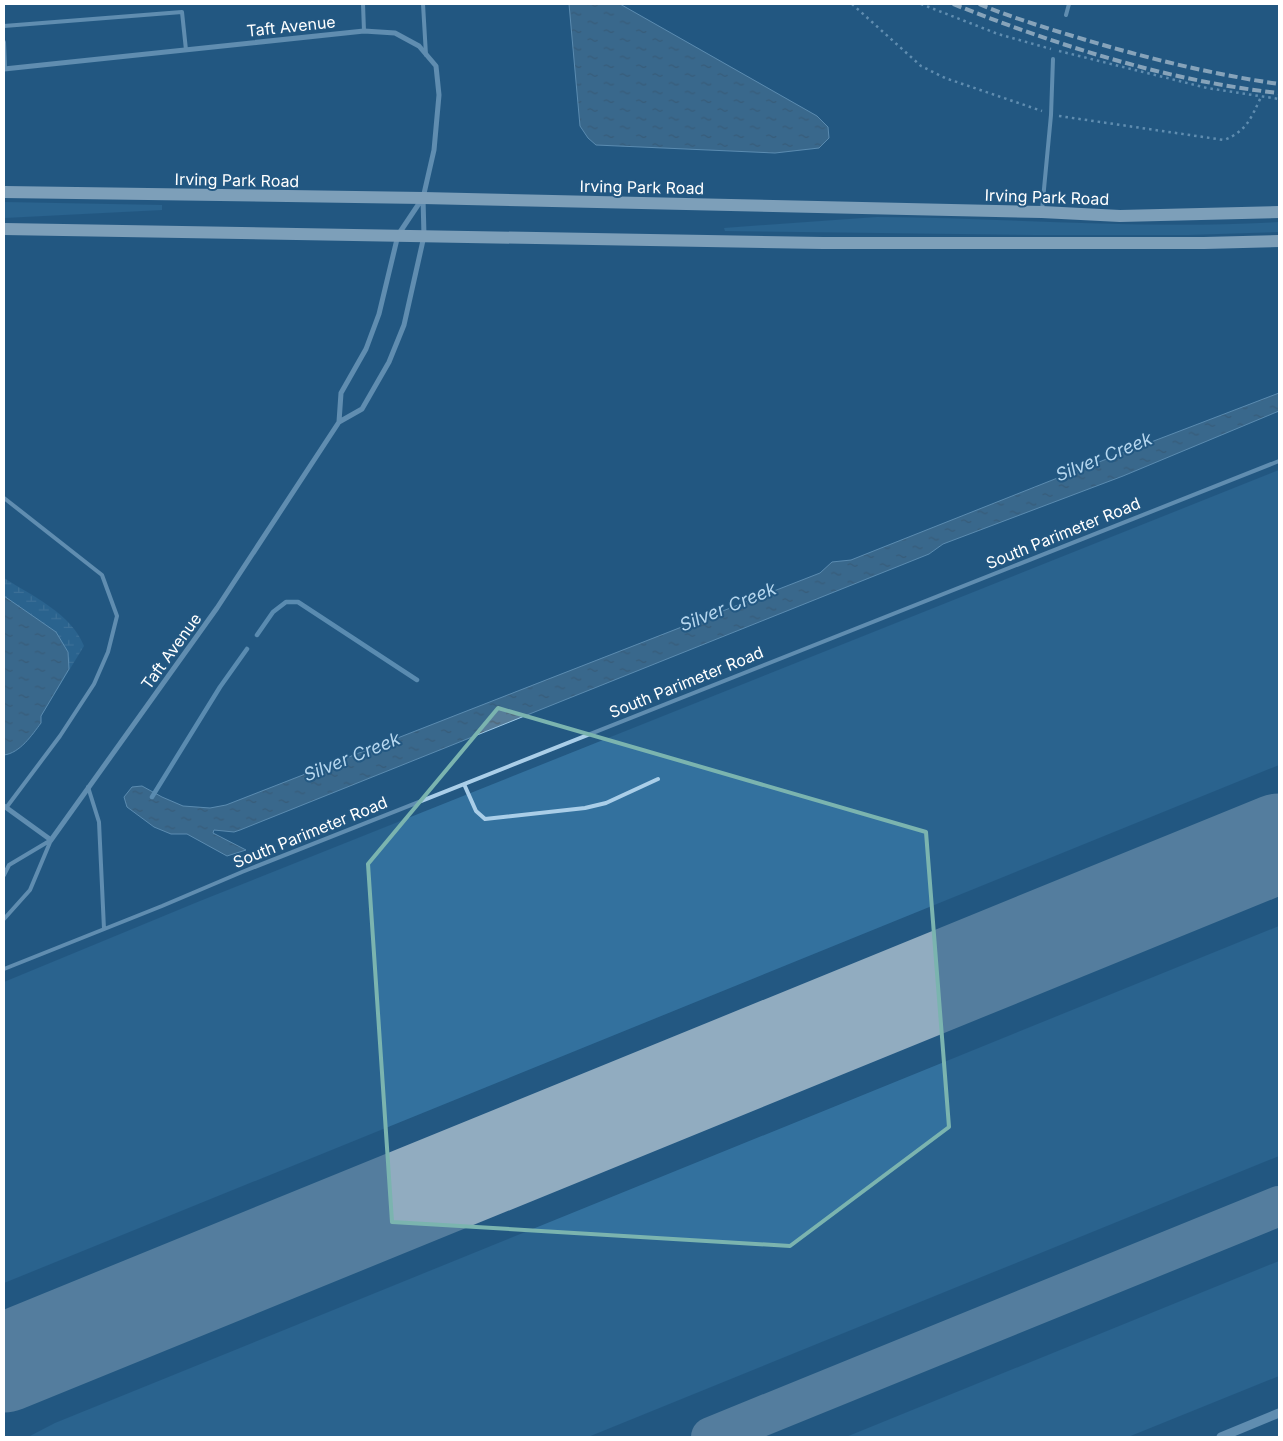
<svg xmlns="http://www.w3.org/2000/svg" width="1283" height="1441" font-family="Inter,sans-serif">
<defs>
<pattern id="wetland-marsh" width="20" height="14" patternUnits="userSpaceOnUse" patternTransform="scale(1.25)"><rect width="20" height="14" fill="#33719e"/><path d="M1 5h8M5 5V1M11 12h8M15 12V8" fill="none" stroke="#5c8db1"/></pattern>
<pattern id="water-ripples" width="26" height="14" patternUnits="userSpaceOnUse" patternTransform="scale(1.25)"><rect width="26" height="14" fill="#567c99"/><path d="M2 4q2-2 4 0t4 0M15 11q2-2 4 0t4 0" fill="none" stroke="#516472"/></pattern>
</defs>
<rect width="100%" height="100%" fill="#235882"/>
<path fill="#33719e" d="M4,202l158,3v5l-158,8z
M877,217c134,1 268,13 402,5v10l-91,3h-152l-311,-4 -1,-3z
M1279,470v295l-1275,518v-301l196,-81z
M1279,926v230l-691,281h-560l27,-14z
M1279,1261v115l-151,61h-282z"/>
<path fill="url(#wetland-marsh)" d="M4,578c28,18 67,35 80,68l-43,70v7c-9,12 -21,30 -37,32z"/>
<path fill="url(#water-ripples)" stroke="#9ecae9" d="M569,4h51l197,112 11,11 1,11 -10,10 -44,5 -179,-8 -8,-7 -8,-12z
M1279,393v18l-156,65 -180,68 -14,10 -689,276 -6,2 -20,-2 -1,3 33,17 -19,6 -40,-22h-16l-17,-7 -27,-20 -3,-10 8,-10 10,-1 20,11 21,9 27,2 16,-3 594,-232 12,-11 19,-2 15,-6 199,-79z
M4,596l52,36 12,20 1,17 -28,47v7c-9,12 -21,30 -37,32z"/>
<g fill="none" stroke-linecap="round" stroke-linejoin="round">
<path stroke="#9ecae9" stroke-width="4.5" d="M257,635l16,-23 13,-10h12l119,78
M152,797l68,-110 27,-38"/>
<path stroke="#91acc0" stroke-width="40" d="M711,1437l568,-231"/>
<path stroke="#91acc0" stroke-width="99" d="M4,1363l1275,-520"/>
<path stroke="#aacee8" stroke-width="2.5" stroke-dasharray="2.5 4" stroke-linecap="butt" d="M852,4l69,62 24,12 97,33
M921,4l77,30 53,15
M1059,51l148,37 72,11
M1059,116l165,24c23,-9 27,-22 37,-43"/>
<path stroke="#aacee8" stroke-width="4" d="M363,4l1,27
M423,4l3,51
M1066,15l3,-11
M4,26l178,-14 4,38
M4,42l1,27
M1042,210l9,-95 2,-56
M4,498l98,77 15,41 -9,36 -14,32 -34,52 -54,72
M464,784l12,27 9,8 100,-11 21,-5 52,-24
M88,787l11,35 5,107
M4,875l5,-10 42,-25
M4,919l26,-29 21,-50
M4,969l158,-63 80,-34 1037,-411"/>
<path stroke="#aacee8" stroke-width="5" d="M4,69l360,-38 31,2 24,13 17,20 3,29 -5,55 -11,48 1,38 -20,89 -15,37 -27,47 -23,13 -122,186 -166,232 -47,-34
M339,422l2,-29 25,-44 13,-35 19,-79 24,-36"/>
<path stroke="#aacee8" stroke-width="9" d="M1221,1437l58,-24"/>
<path stroke="#ecf5fd" stroke-width="12" d="M4,192l419,6 619,14 78,4 159,-4
M4,229l819,14h381l75,-2"/>
<path stroke="#fff" stroke-width="4" stroke-dasharray="9 4" stroke-linecap="butt" d="M953,4c104,41 214,77 326,89
M979,4c31,13 64,23 97,33 66,20 134,37 203,47"/>
</g>
<path d="M0 0H1283V1441H0ZM498,708l428,124 23,295 -159,119 -398,-24 -24,-358z" fill="#235882" fill-opacity=".55" fill-rule="evenodd"/>
<path fill="none" stroke="#7bb4af" stroke-width="4" stroke-linejoin="round" d="M498,708l428,124 23,295 -159,119 -398,-24 -24,-358z"/>
<g text-anchor="middle" stroke-width="4" stroke-linejoin="round" paint-order="stroke">
<g font-size="16" fill="#fff" stroke="#235882">
<text transform="translate(291 26) rotate(-6)" y="6">Taft Avenue</text>
<text transform="translate(237 180) rotate(1)" y="6">Irving Park Road</text>
<text transform="translate(642 187) rotate(1)" y="6">Irving Park Road</text>
<text transform="translate(1047 197) rotate(2)" y="6">Irving Park Road</text>
<text transform="translate(1063 533) rotate(-22)" y="6">South Parimeter Road</text>
<text transform="translate(171 651) rotate(-54)" y="6">Taft Avenue</text>
<text transform="translate(686 682) rotate(-22)" y="6">South Parimeter Road</text>
<text transform="translate(310 832) rotate(-22)" y="6">South Parimeter Road</text>
</g>
<g font-size="18" font-style="italic" fill="#b6d7ef" stroke="#235882">
<text transform="translate(1104 457) rotate(-22)" y="6">Silver Creek</text>
<text transform="translate(728 607) rotate(-22)" y="6">Silver Creek</text>
<text transform="translate(352 757) rotate(-22)" y="6">Silver Creek</text>
</g>
</g>
<rect width="1283" height="1441" fill="none" stroke="#ffffff" stroke-width="10"/>
</svg>
